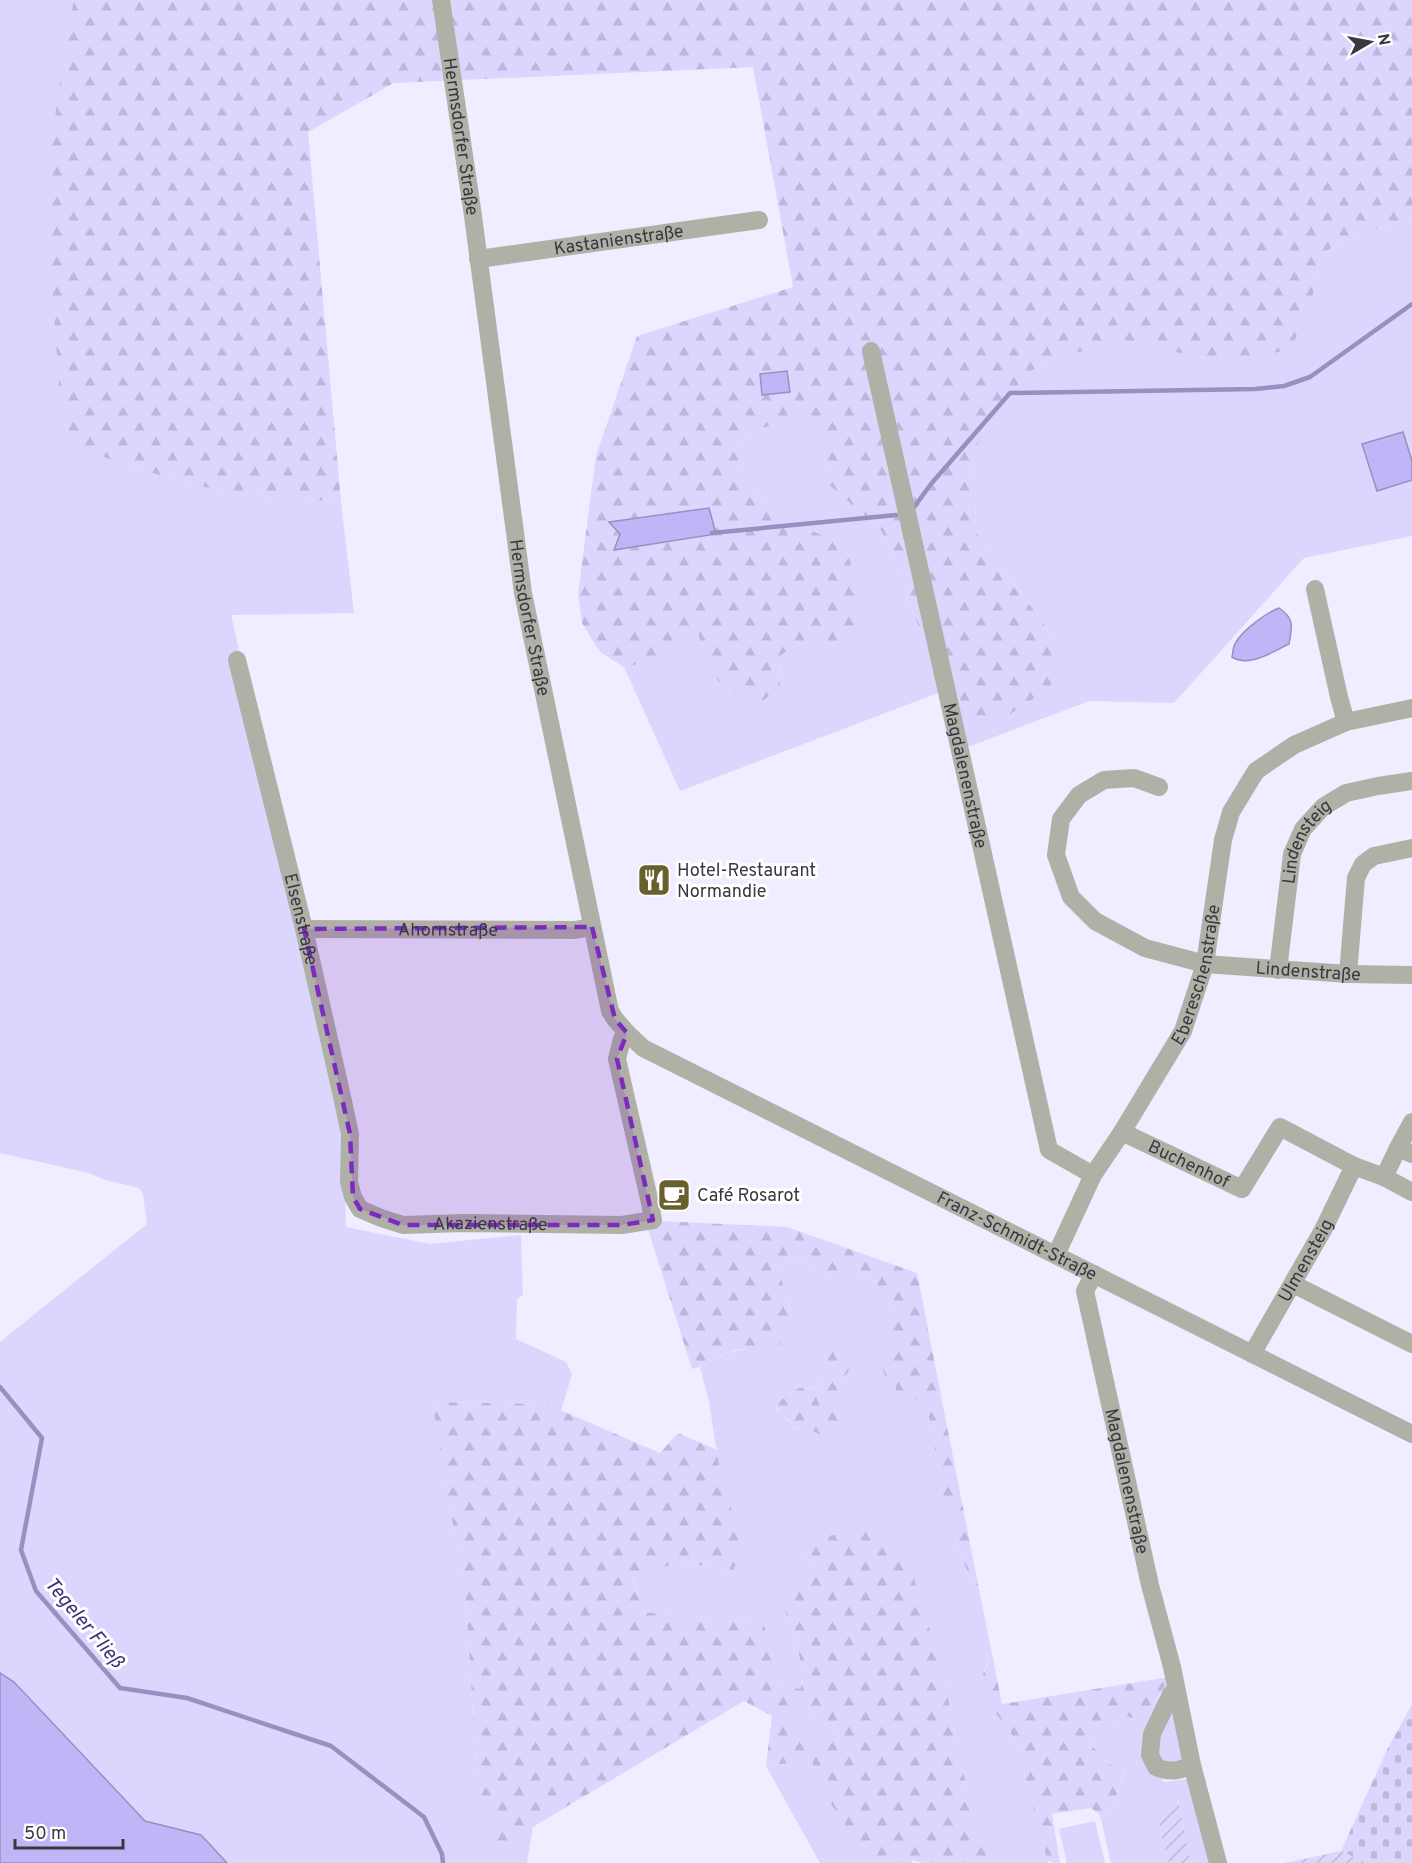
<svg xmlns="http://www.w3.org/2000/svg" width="1412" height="1863" font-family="Overpass,sans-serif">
<defs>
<pattern id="forest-firs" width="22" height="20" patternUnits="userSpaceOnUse" patternTransform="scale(1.5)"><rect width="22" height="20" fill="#dbd6fe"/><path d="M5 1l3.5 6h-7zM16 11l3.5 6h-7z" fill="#bdb8db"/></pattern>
<pattern id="cemetery-stones" width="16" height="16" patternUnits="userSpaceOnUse" patternTransform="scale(1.5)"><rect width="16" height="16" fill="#dbd6fe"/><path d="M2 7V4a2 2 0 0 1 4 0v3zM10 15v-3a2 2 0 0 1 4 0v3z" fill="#bdb8db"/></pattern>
<pattern id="garden-furrows" width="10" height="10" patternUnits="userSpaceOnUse" patternTransform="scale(1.5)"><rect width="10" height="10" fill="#dbd6fe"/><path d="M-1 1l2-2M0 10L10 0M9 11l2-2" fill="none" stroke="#bdb8db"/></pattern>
</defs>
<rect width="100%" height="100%" fill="#efedff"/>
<path fill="#dbd6fe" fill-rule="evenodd" d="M0,0h74l-8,36 35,420 36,13 90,24 114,9 13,111 -123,2 110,477 5,135 84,17 91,-9 2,60 -6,4 -1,40 50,23 6,12 -11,37 -15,-7 -114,-2 34,199 11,180 22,65 34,-20 -6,37h-300l-27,-28 -55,-14 -131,-139 -14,-9v-331l147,-118 -4,-30 -4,-6 -34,-8 -16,-7 -89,-20z
M1412,219v242l-9,-29 -26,59 35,-11v56l-108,22 -130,145 -85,-2 -129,49 -14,-60 -266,101 -56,-124 42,-8 13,-16 19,-8 21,46 61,5 1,-31 18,-11 53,-4 -48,-113 -25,-5 -37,-50 -3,-27 18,-16 43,-9 19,20 6,24 2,19 53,46 22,43 5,28 17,37 45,78 89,-36v-28l-11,-23 -71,-96 -2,-80 19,-42 48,-48 58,-15h54l68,15 90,-55 8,-52 40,-22z
M797,1256l26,19 29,3 14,-4c14,10 17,25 30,36l-7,40 7,29 7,17h10l15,16 15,84 11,22 -2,13 17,45 10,13 13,65 -8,16 35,83 29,110h-59l4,-2 -15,-19 -34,-164 -92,-148c-22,6 -32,10 -47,28l12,14v6l-32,33 10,24 9,44 -4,10 -21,-5 -15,-60 -121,-12 -11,-35 46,-15 55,8 -9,-86 -3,-5 -12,-77 -9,-35 28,-14 24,-6 26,3c4,-14 10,-29 12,-43 1,-16 -17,-27 -6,-47zM827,1351l21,21 -7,10 4,6 -23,1 -5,10 3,7 -2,28c-3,-1 -5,-3 -9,-4 -10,-2 -15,4 -20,-9l-5,-3 -7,-9c12,-17 20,-23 41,-22l3,-3 -1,-11z
M1169,1681l-15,34 3,59 7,8 26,-3 23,84h-22l-13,-62 -17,19 -2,8 10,35h-58l-11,-48 11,-3 14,-41 -17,-7 -17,-18 3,-12 11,7 8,-16 10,-11 8,4c8,-4 18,-9 25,-16 6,-6 7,-15 13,-21z
M784,1704l23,9 33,22 -4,8 27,102 24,18h-67l-54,-97 23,-3z
M1170,1705l13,45 -1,11 -24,3 3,-41z
M1095,1821l10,42h-38l-8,-34z"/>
<path fill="url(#forest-firs)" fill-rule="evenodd" d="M74,0h1338v219l-53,14 -40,22 -8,52 -21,43 -69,12 -68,-15h-54l-58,15 -48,48 -19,42 2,80 71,96 11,23v28l-25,20 -26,17 -38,-1 -45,-78 -17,-37 -5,-28 -22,-43 -53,-46 -2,-19 -6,-24 -19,-20 -43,9 -18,16 3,27 37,50 25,5 32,15 14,18 8,37 -6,44 -53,3 -18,11 -1,31 -16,14 -24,-2 -22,-17 -20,-46 -19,8 -13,16 -42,8 -24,-15 -18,-29 -4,-29 18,-138 41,-120 156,-49 -40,-220 -359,16 -86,49 33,370 -114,-9 -90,-24 -36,-13 -38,-17 -18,-247 21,-156zM610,521l106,13 -102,16 6,-16z
M661,1221l126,6 130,46 62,316 -10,-13 -17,-45 2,-13 -11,-21 -15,-85 -15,-16h-10l-7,-5v-12l-11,-3 -6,-19 10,-7 -6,-20 13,-20c-13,-11 -16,-26 -30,-36l-14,4 -29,-3 -26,-19 -13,4c-11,20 7,31 6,47 -2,14 -8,29 -12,43 -18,-2 -34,-4 -51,3 -12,6 -22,13 -35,16l-44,-140z
M835,1349l8,5 7,9 -2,9 -7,10 4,6 -9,11h-7l-7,-10 -5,10 3,7h10l8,8 3,12 -14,10c-6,-1 -10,-3 -16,-5 -9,-3 -18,2 -22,-11 -8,-3 -11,-9 -12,-17l22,-15 19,-1 3,-3 -1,-11 7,-22z
M432,1402l114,2 114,49 18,-20 39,17 4,29 3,5 20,68 -11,18 -54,-8 -47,16 11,34 121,12 15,60 21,5 4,-10 -9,-44 -10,-24 5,-23 15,-10 12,-1v-5l-12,-15 11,-13 13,-8 23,-6 17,-1 27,17 17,29 31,103 34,164 16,19 -5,2h-65l-12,-3 1,3h-26l-24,-18 -18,-20 -14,-21 -25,-55 -17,14 -23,3 6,-50 -28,-15 -245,146 -22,-66 -11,-180zM784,1705l23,8 33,22 -3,7 -25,-2 -7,8z
M992,1654l10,50 167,-27v4l-3,3 -15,25 -20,9 -8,-4 -10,11 -8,17 -12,-7 -1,11 16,18 17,6 -14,42 -11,3 -9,-7 -39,6 8,49h-6l-7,-3 -28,-107 -9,-22 -29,-36 -3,-9z"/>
<path fill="url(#cemetery-stones)" d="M1412,1704v159h-46l-25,-12 45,-99z"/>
<path fill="url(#garden-furrows)" d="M1178,1801l13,62h-22l-10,-35 2,-8z
M1341,1851l25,12h-81z"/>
<path fill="#c0b6f7" stroke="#9890c0" stroke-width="1.5" d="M787,371l3,21 -28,3 -2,-21z
M1403,432l9,29v19l-35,11 -15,-47z
M709,508l7,26 -102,16 6,-16 -11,-12z
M1279,608c16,11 13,18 10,36 -17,8 -40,24 -57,13 1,-5 1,-11 4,-15 7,-12 30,-29 43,-34z
M0,1673l14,9 131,139 56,14 26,28h-227z"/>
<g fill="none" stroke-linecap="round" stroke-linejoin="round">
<path stroke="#9890c0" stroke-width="4.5" d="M912,510l19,-26 79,-91 245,-4 29,-3 26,-9 102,-73
M712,533l184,-18
M0,1387l42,51 -21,112 15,41 84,97 67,10 144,48 93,71 18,37 1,9"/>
<g stroke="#b1b0a6" stroke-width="18">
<path id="s1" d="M441,0l32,216 50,377 87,418 5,8 12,14 16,15 769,386"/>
<path id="s2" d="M478,259l281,-39"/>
<path id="s3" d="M871,351l178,799 44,25"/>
<path d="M1315,589l24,108 7,25"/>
<path id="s4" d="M237,660l67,269 37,163 9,42 -1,48 4,15 7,12 21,9 22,7 60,-2 159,2 31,-5 -3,-17 -33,-144 5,-20 5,-6"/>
<path id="s5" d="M1159,787l-25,-9 -30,2 -25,15 -18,24 -5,36 15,42 24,24 50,27 60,16 143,10 64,1"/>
<path id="s6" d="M304,929l271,1 17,-3"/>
<path id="s7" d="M1278,970l14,-116 11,-25 20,-22 23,-14 32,-7 34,-5"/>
<path d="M1348,974l8,-96 7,-14 11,-8 38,-8"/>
<path id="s8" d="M1122,1132l120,57 38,-62 74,39 30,11"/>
<path d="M1398,1148l14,-26"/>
<path d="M1412,1154l-14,-6 -14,29 28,15"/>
<path id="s9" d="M1056,1255l37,-80 29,-43 61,-101 22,-67 18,-124 8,-28 25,-41 38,-26 52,-23 66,-14"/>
<path id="s10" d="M1094,1274l-9,17 65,294 22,82 20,98 26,98"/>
<path d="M1293,1284l119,60"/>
<path id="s11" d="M1252,1354l71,-124 31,-64"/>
<path d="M1176,1691l-5,3 -19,40 -2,21 6,12c14,6 23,4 36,-2"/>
</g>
</g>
<path fill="#7b2cbf" fill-opacity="0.2" stroke="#7b2cbf" stroke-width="4.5" stroke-dasharray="12 8" stroke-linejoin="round" d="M592,927l23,92 12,14 -10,26 36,161 -31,5h-219l-43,-16 -7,-12 -3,-63 -46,-205z"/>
<defs>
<g id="restaurant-square" transform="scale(1.725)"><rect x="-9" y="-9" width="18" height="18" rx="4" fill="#68602c" stroke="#fff"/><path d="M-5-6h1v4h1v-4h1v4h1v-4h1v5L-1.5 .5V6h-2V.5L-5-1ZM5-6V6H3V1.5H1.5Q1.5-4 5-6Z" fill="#fff"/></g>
<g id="cafe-square" transform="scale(1.725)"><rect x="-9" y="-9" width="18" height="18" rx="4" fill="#68602c" stroke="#fff"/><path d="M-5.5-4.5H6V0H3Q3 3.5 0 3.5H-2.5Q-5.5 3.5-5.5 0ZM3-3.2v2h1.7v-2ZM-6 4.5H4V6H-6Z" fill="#fff"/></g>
</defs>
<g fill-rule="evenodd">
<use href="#restaurant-square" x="654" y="880"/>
<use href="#cafe-square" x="674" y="1195"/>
</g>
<g text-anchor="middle" stroke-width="6" stroke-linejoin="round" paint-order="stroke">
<g font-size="18" fill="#393841" stroke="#fff">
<text dy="6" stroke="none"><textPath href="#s1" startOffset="138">Hermsdorfer Straße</textPath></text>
<text dy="6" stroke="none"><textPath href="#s2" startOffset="142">Kastanienstraße</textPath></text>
<text dy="6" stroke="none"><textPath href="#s1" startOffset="624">Hermsdorfer Straße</textPath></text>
<text dy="6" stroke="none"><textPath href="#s3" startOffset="435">Magdalenenstraße</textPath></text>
<text dy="6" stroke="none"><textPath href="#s7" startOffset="134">Lindensteig</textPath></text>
<text dy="6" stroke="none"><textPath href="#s4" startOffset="267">Elsenstraße</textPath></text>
<text dy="6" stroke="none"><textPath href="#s6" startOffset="144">Ahornstraße</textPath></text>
<text dy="6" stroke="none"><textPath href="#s5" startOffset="453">Lindenstraße</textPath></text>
<text dy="6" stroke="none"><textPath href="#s9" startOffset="316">Ebereschenstraße</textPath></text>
<text dy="6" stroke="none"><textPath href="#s8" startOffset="74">Buchenhof</textPath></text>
<text dy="6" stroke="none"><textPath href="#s4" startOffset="698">Akazienstraße</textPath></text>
<text dy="6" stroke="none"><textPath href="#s1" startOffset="1494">Franz-Schmidt-Straße</textPath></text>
<text dy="6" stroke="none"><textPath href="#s11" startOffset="108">Ulmensteig</textPath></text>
<text dy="6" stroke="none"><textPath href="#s10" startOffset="214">Magdalenenstraße</textPath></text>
</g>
<g font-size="18" fill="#393841" stroke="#fff" text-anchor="start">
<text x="677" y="876">Hotel-Restaurant<tspan x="677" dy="21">Normandie</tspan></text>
<text x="697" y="1201">Café Rosarot</text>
</g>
<g font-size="20" font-style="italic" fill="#412d77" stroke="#fff">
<text transform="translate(85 1622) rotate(50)" y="7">Tegeler Fließ</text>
</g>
</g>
<g transform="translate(1370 42) rotate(80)" stroke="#ffffff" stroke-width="4.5" paint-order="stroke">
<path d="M0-4.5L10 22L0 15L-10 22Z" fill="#393841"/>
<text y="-9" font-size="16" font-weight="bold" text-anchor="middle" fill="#393841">N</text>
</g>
<path d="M15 1839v9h108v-9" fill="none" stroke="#393841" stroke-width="3"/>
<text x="24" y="1839" font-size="18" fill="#393841" stroke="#ffffff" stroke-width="4.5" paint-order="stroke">50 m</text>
</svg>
